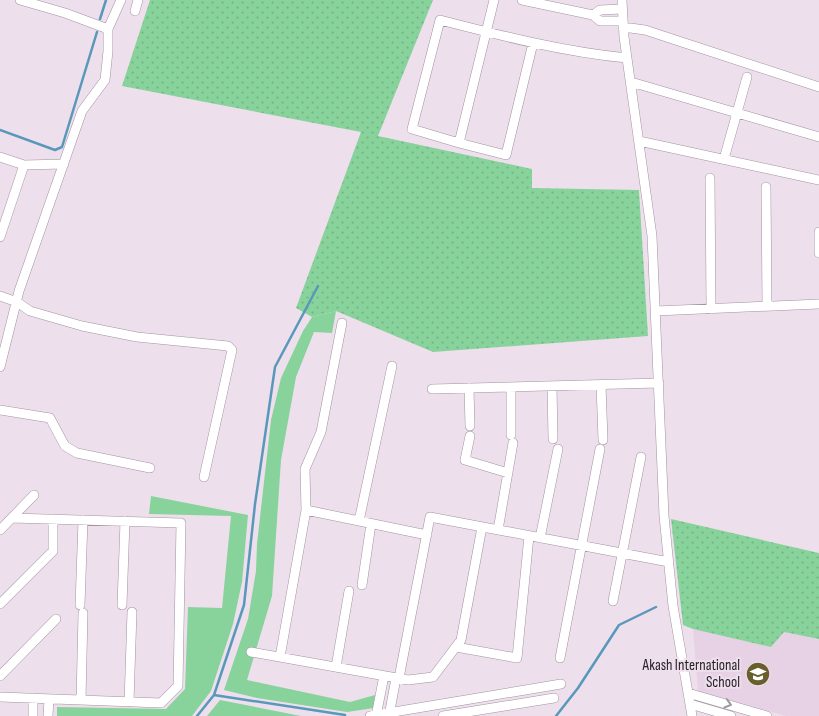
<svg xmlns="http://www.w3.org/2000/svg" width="819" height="716" font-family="'Sofia Sans Condensed',sans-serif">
<defs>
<pattern id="grass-dots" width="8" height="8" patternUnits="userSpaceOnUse" patternTransform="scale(1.25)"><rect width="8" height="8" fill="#88d39b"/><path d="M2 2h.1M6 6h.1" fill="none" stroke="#75b585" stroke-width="1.8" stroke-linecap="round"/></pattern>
</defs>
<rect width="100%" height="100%" fill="#eedfed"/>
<path fill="#e7d1e5" d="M693,629l78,18 13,-15 35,7v77h-33l-88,-25z"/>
<path fill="url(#grass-dots)" d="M150,0h283l-55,136 154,33v19l107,2 9,146 -215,16 -97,-41 -24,6 -16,-9 65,-176 -239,-46z
M671,519l148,34v86l-35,-7 -13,15 -78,-18 -10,-4z"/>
<path fill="#88d39b" d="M336,311l-4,22 -18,-1 -18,45 -15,83 -9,136 -25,84 103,22 25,-7 -1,13 -27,4 -90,-14 -33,-8 24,-71 8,-48 1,-27 14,-124 10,-42 22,-47 9,-14z
M151,496l97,19 -6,67 -9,42 -22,67 -19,25h-135v-9l109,2 19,-20 3,-82 34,1 9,-92 -82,-2z
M220,700l81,16h-94z"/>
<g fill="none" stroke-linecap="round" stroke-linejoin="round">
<path stroke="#5998ba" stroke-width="2.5" d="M100,19l6,-19
M0,130l55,20 7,-3 35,-115
M214,695l30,-90 11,-101 20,-137 43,-81
M197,716l17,-21 131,20
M556,716l22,-28 41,-63 37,-18"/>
<g stroke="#a193a0" stroke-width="10">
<path id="minor" d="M494,0l-35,143 -47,-14 28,-109c62,16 124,32 187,38
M522,0l71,15 7,6h23
M622,0l2,37 28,199 12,280 9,90 19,110
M135,11l3,-11
M593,15l7,-5 22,-1
M623,27l22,3 174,57
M108,29l13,-29
M631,82l188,55
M639,141l180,39
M459,143l47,12 27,-112
M0,157l24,8 40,-1
M724,159l23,-82
M710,178l1,131
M766,187l1,119
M819,232v21
M0,237l24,-72
M0,296l17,6 13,9 52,15 55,11 91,9 4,4 -28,127
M656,311l163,-7
M0,367l19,-76 63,-180 23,-31 3,-29v-22l-43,-16 -45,-13
M601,385l2,55
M552,386l1,53
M511,387v48
M469,388l1,38
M432,389l227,-6
M0,410l50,8 15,28 12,7 73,15
M470,436l-5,24 43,13
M306,510l121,25
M359,521l33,-155
M0,530l34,-35
M498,530l15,-87
M540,538l18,-89
M362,585l9,-61
M613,601l28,-144
M0,604l53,-53v-32
M80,605l3,-85
M122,605l3,-84
M456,647l61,11 12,-122
M251,652l157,28 25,-3 28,-37 21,-113
M280,657l26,-147 -1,-41 16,-37 21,-109
M560,658l40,-209
M336,667l13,-76
M0,676l56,-57
M399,678l31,-161 239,45
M688,693l79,23
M0,697l161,6 17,-17 3,-163 -169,-5
M81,700l2,-87
M129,702l3,-90
M690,704l41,12
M33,716v-18
M48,716l1,-17
M370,716l191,-32
M376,716l8,-40
M389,716l7,-38
M443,716l111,-18"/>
</g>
<use href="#minor" stroke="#fff" stroke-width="9"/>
</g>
<defs><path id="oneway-chevron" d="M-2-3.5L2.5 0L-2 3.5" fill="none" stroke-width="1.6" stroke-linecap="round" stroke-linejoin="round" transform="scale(1.25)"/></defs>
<use stroke="#9e9b9d" href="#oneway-chevron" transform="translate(728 704) rotate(16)"/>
<defs>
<g id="school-disc" transform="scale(1.25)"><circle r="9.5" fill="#695f2c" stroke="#eedfed"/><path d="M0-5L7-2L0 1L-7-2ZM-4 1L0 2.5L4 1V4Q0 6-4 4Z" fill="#fff"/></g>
</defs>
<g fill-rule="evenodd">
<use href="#school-disc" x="758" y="674"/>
</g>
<g text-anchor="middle" stroke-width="4" stroke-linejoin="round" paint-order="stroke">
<g font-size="15" fill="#272126" stroke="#eedfed" text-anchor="end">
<text x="740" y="670">Akash International<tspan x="740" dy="17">School</tspan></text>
</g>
</g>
</svg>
